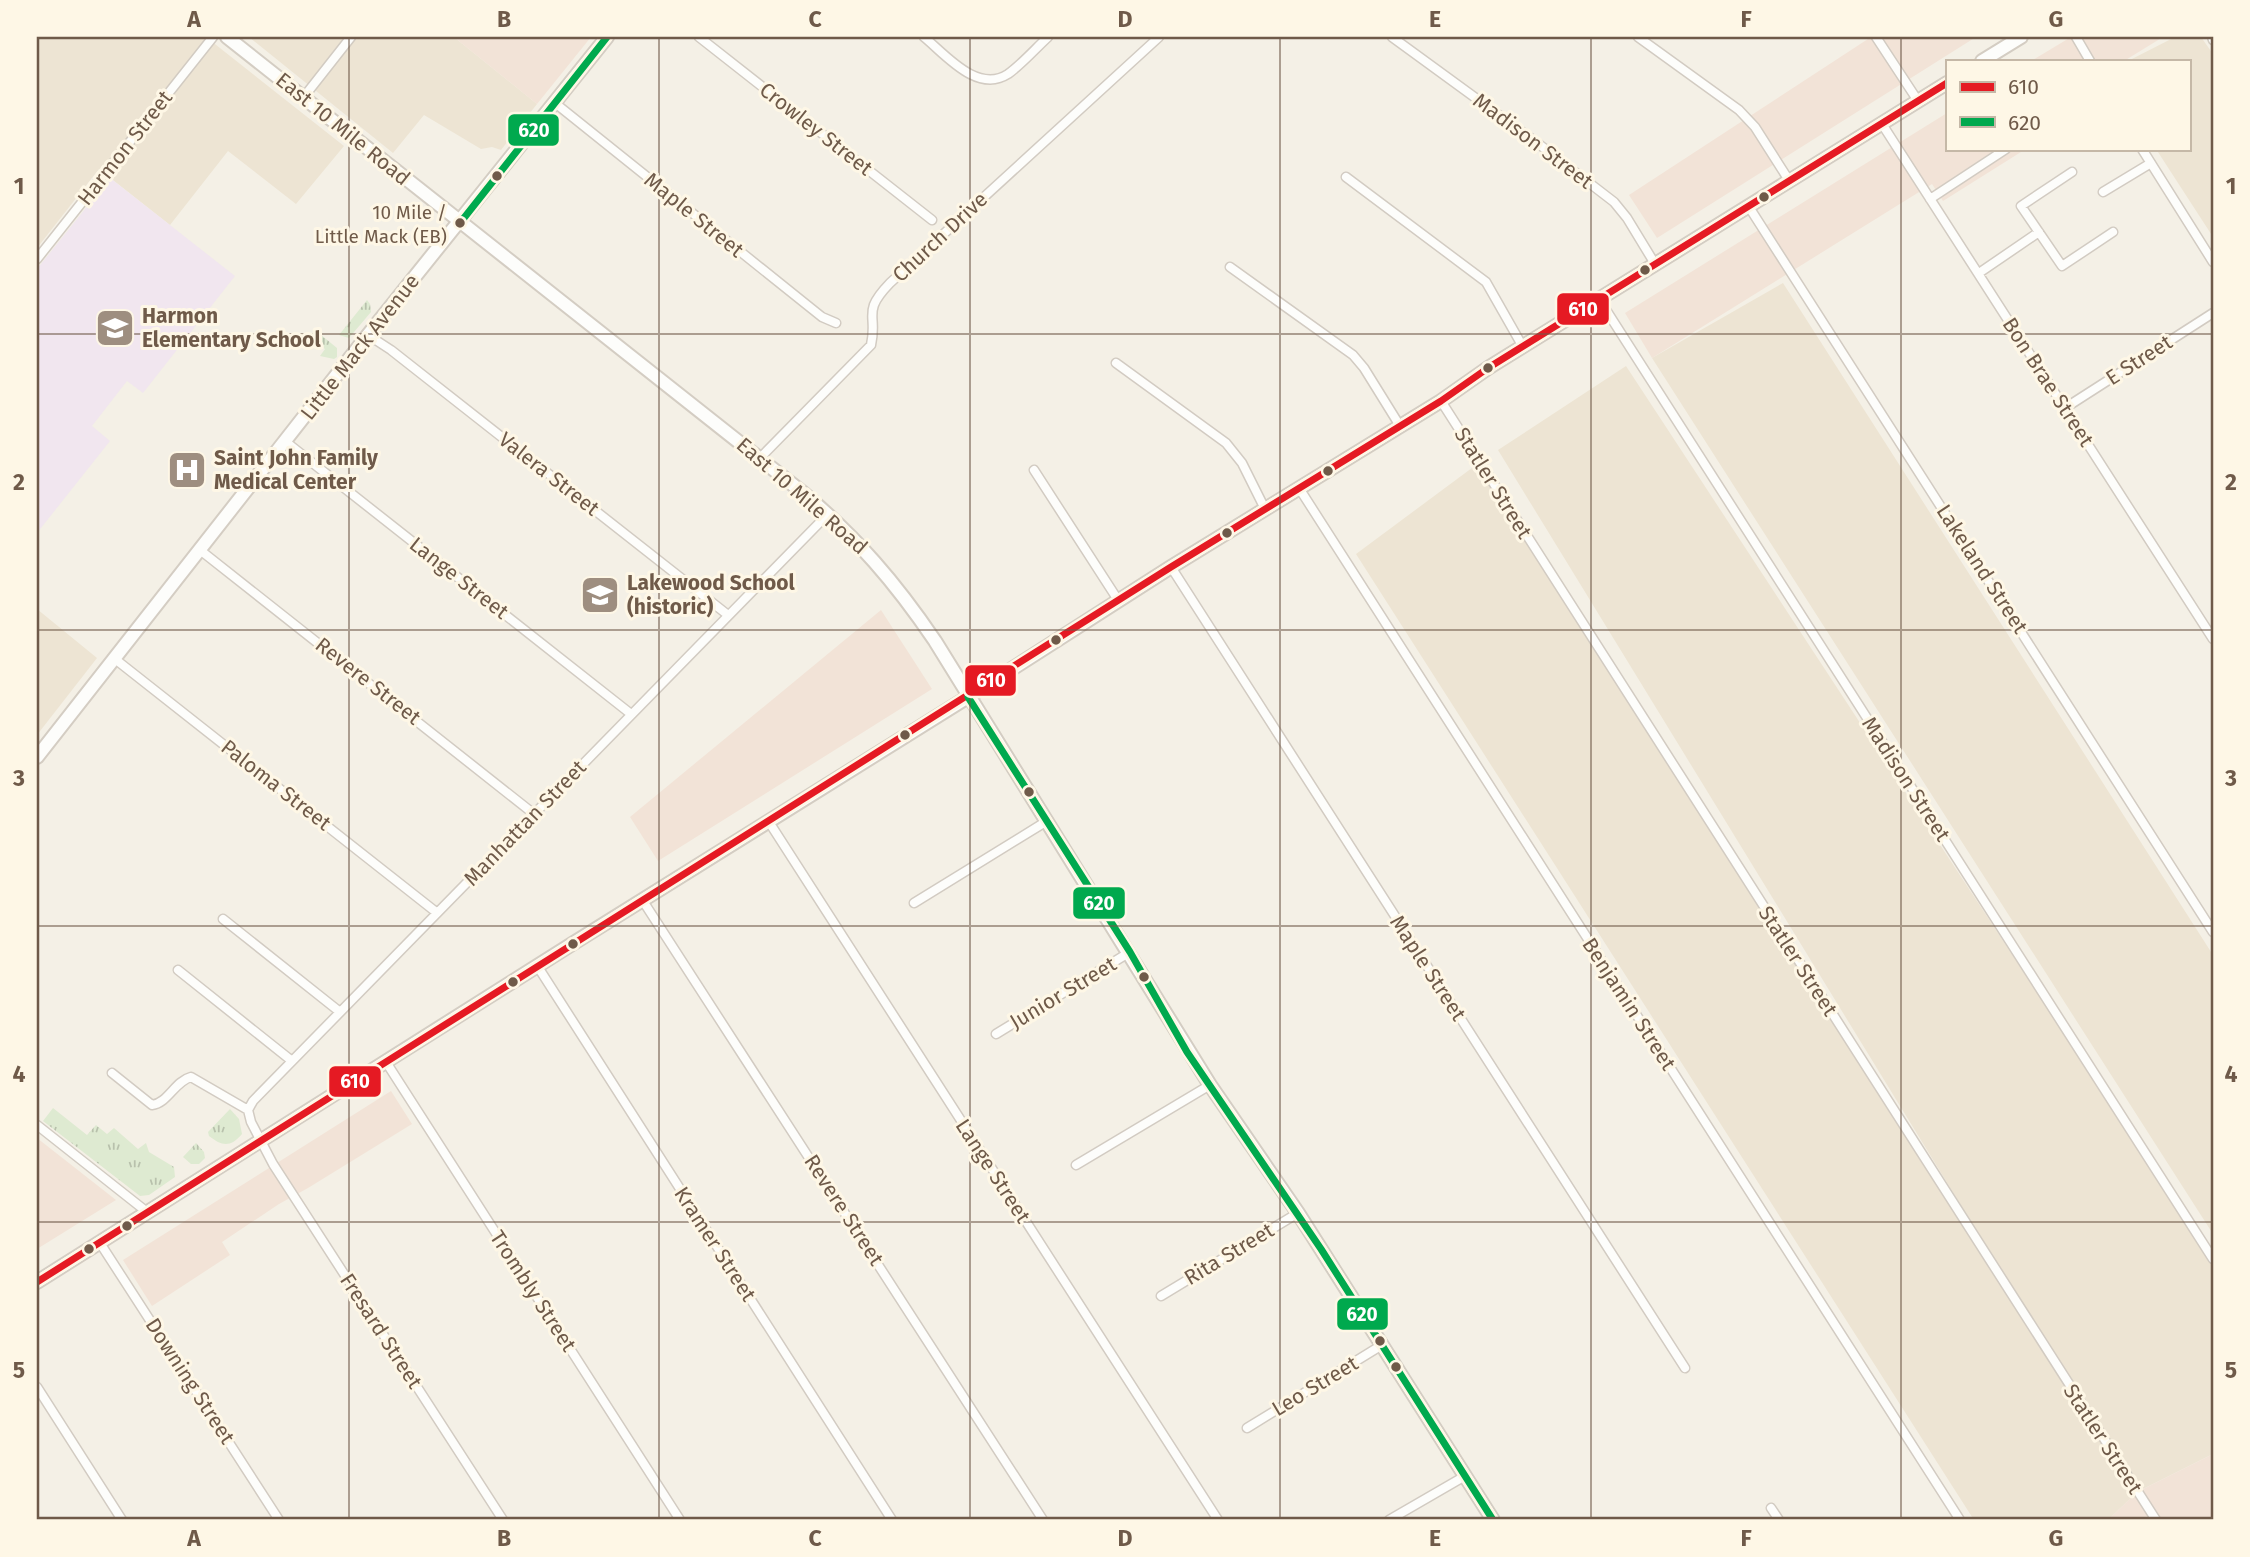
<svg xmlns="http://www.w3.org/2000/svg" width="2250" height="1557" font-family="'Fira Sans',sans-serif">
<defs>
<pattern id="grass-tufts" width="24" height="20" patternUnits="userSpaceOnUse" patternTransform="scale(1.75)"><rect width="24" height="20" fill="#deead1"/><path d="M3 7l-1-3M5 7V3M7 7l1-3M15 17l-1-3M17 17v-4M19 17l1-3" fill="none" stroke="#b8c1ac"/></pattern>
</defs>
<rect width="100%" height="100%" fill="#f4f0e6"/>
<path fill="#ede4d3" d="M37,37h169l138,109 -48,58 -68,-53 -58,74 -71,-56 -62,79z
M249,37h205l83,67 -36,46 -9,-3 -11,2 -57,-34 -31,38z
M2175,37h26l12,17v183l-57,-88h33v-88h-61z
M1783,283l430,672v279l-561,-876z
M1626,366l587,895v193l-76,38 -29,28h-134l-618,-966 124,-92 626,980 -608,-992z
M37,609l60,49 -60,77z"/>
<path fill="#f2e3d7" d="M454,37h137l-54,67z
M1871,37h105l-319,201 -28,-43z
M2071,37h92l-39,24h-93z
M1947,113v36h72l2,3 -78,49 -11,-17 -280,174 -27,-45z
M881,610l51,79 -274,172 -28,-44z
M391,1091l21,33 -104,64 -29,16 -57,38 8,13 -78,51 -29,-46z
M37,1138l79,62 -79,49z
M2213,1454v66h-105l29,-28z"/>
<path fill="#f1e6ef" d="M110,178l125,98 -92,117 -16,-12 -35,45 18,15 -73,92v-264z"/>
<path fill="url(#grass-tufts)" d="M367,300l3,4 1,8 -22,26 -10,-3z
M315,330l22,18v9l-3,2 -14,-3 5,-7 -16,-11z
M53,1108l34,27 9,-10 11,9 7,-6 24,21 8,-6 3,9 25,15 1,10 -26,18 -9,1 -97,-75z
M230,1109l9,10 3,15c-12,14 -20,12 -33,2l-1,-4z
M196,1143l8,9 1,6 -6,6h-8l-8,-7z"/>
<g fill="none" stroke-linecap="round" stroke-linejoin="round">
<g stroke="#d2cbc2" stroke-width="11">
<path id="street" d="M699,37l233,183
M924,37c21,17 53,57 84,37 14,-10 27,-25 40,-37
M1392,37l148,108 74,57 13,16 28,46
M1638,37l101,73 16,17 35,55
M1876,37l42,64
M2076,37l14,24
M2212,37l1,3
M303,98l48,-61
M555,103l267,214 14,6
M1882,124l331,515
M2142,149l71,113
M2072,172l-51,34 41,60 51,-34
M1346,177l140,105 37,65
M2103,192l48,-29
M1930,199l76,-50
M1749,207l464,725
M37,259l176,-222
M1230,267l123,88 11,13 36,58
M1979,273l60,-41
M1599,299l614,960
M368,335l23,15 337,265
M1116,363l110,80 16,20 23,46
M1441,401l715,1119
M2065,408l148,-95
M286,442l345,272
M760,458l111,-113c7,-31 -10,-32 19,-62l269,-246
M1034,470l84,130
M1299,488l661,1032
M200,550l334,264
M1171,567l514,801
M115,659l321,253
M769,822l449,698
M643,901l400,619
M914,903l133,-82
M223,919l117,93
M538,967l354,553
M178,970l114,91
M996,1034l134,-82
M386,1062l294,458
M112,1073l40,32c16,-2 23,-24 39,-28l57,33
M37,1125l110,87
M1076,1165l134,-80
M100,1243l179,277
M1161,1296l137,-83
M37,1387l85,133
M1247,1428l135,-83
M1771,1508l8,12
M503,1520l-230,-356 -22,-42 -3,-12 5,-9 575,-587
M1389,1520l76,-44"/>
</g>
<g stroke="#d4cdc3" stroke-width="16">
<path id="secondary" d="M227,37l575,455c55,46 93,90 133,149l275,444 88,128 195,307
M1982,61l39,-24
M37,757l331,-422 239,-298
M37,1282l535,-338 396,-247 203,-130 270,-166 47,-33 459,-285"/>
</g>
<use href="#street" stroke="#fdfdfb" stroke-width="8"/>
<use href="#secondary" stroke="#fdfdfb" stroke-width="12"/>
<g stroke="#fef7e6" stroke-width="12">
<path id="bus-1" d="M37,1282l1134,-715 270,-166 47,-33 459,-285"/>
</g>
<g stroke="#fef7e6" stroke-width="12">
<path id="bus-2" d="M460,223l147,-186
M968,697l162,255 57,100 134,197 172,271"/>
</g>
<use href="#bus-1" stroke="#e51a23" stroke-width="7"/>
<use href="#bus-2" stroke="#00a94e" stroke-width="7"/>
</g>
<path fill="none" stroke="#6f5a49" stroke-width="2" stroke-opacity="0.55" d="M349,37v1483M659,37v1483M970,37v1483M1280,37v1483M1591,37v1483M1901,37v1483M37,334h2176M37,630h2176M37,926h2176M37,1222h2176"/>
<defs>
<g id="school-square" transform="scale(2.0125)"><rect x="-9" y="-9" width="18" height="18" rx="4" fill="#9e8e80" stroke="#fef7e6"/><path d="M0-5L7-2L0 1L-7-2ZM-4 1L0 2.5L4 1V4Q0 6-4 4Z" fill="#fff"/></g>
<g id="hospital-square" transform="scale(2.0125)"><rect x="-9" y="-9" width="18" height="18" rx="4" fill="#9e8e80" stroke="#fef7e6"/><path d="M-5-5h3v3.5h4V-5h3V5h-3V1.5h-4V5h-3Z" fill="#fff"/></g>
</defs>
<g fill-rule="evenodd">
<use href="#school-square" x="115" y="328"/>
<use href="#hospital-square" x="187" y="470"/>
<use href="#school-square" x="600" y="595"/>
</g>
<g fill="#6f5a49" stroke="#fef7e6" stroke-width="2.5">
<circle cx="497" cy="176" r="6"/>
<circle cx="1764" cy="197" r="6"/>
<circle cx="460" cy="223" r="6"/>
<circle cx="1645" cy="270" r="6"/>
<circle cx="1488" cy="368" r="6"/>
<circle cx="1328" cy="471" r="6"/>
<circle cx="1227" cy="533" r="6"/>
<circle cx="1056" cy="640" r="6"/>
<circle cx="905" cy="735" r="6"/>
<circle cx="1029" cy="792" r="6"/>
<circle cx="573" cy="944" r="6"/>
<circle cx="1144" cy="977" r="6"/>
<circle cx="513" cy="982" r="6"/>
<circle cx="127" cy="1226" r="6"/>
<circle cx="89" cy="1249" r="6"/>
<circle cx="1380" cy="1341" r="6"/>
<circle cx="1396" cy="1367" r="6"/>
</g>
<g text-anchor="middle" stroke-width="6" stroke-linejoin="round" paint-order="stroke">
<g font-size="19" fill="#6f5a49" stroke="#fef7e6" text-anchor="end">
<text x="447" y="219">10 Mile /<tspan x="447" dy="24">Little Mack (EB)</tspan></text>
</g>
<g font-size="21" fill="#6f5a49" stroke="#fef7e6">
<text transform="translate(343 129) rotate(39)" y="7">East 10 Mile Road</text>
<text transform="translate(816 129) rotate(38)" y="7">Crowley Street</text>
<text transform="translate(1533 141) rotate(37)" y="7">Madison Street</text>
<text transform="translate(125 148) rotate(-52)" y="7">Harmon Street</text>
<text transform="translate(694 215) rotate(39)" y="7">Maple Street</text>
<text transform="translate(940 237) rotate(-43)" y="7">Church Drive</text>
<text transform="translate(360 347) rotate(-52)" y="7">Little Mack Avenue</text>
<text transform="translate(2139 360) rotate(-33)" y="7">E Street</text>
<text transform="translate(2048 382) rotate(57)" y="7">Bon Brae Street</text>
<text transform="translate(549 474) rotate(38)" y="7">Valera Street</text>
<text transform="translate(1493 483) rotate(58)" y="7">Statler Street</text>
<text transform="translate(802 496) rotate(41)" y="7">East 10 Mile Road</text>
<text transform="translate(1982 569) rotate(57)" y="7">Lakeland Street</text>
<text transform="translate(459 578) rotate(38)" y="7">Lange Street</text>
<text transform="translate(368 681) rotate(38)" y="7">Revere Street</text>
<text transform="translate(1906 779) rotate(57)" y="7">Madison Street</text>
<text transform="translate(276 785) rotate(38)" y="7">Paloma Street</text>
<text transform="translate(525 823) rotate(-46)" y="7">Manhattan Street</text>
<text transform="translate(1798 961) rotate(57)" y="7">Statler Street</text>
<text transform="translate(1428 968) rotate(57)" y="7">Maple Street</text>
<text transform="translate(1063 993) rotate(-31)" y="7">Junior Street</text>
<text transform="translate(1629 1004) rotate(57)" y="7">Benjamin Street</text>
<text transform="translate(993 1171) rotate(57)" y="7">Lange Street</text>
<text transform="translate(844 1210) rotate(57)" y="7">Revere Street</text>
<text transform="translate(715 1244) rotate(57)" y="7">Kramer Street</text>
<text transform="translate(1229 1254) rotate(-31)" y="7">Rita Street</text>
<text transform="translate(533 1291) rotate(57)" y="7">Trombly Street</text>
<text transform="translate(381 1331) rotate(57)" y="7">Fresard Street</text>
<text transform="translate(190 1381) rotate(57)" y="7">Downing Street</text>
<text transform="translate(1315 1386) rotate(-31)" y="7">Leo Street</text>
<text transform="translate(2103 1439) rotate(57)" y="7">Statler Street</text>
</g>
<g font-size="21" font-weight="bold" fill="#6f5a49" stroke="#fef7e6" text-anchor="start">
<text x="142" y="323">Harmon<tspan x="142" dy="24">Elementary School</tspan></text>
<text x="214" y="465">Saint John Family<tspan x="214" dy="24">Medical Center</tspan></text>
<text x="627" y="590">Lakewood School<tspan x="627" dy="24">(historic)</tspan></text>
</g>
</g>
<g stroke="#fef7e6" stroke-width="2.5">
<rect x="507" y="113" width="53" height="34" rx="7" fill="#00a94e"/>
<rect x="1556" y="292" width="54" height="34" rx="7" fill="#e51a23"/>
<rect x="964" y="664" width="53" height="33" rx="7" fill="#e51a23"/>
<rect x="1072" y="886" width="54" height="34" rx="7" fill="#00a94e"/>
<rect x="328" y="1065" width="54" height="33" rx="7" fill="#e51a23"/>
<rect x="1336" y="1297" width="53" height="34" rx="7" fill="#00a94e"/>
</g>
<g font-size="19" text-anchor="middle" font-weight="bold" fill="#fff">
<text x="534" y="137">620</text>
<text x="1583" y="316">610</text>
<text x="991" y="687">610</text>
<text x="1099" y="910">620</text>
<text x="355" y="1088">610</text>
<text x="1362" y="1321">620</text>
</g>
<rect width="2250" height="1557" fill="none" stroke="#fef7e6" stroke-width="77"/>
<rect x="1946" y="60" width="245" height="91" fill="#fef7e6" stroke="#c5b8a7" stroke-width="2"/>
<rect x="1960" y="82" width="35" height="10" fill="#e51a23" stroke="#c5b8a7" stroke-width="2"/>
<text x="2008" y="94" font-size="21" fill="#6f5a49">610</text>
<rect x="1960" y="117" width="35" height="10" fill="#00a94e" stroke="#c5b8a7" stroke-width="2"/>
<text x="2008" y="130" font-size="21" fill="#6f5a49">620</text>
<rect x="38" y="38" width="2174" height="1480" fill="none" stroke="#6f5a49" stroke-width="2.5"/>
<g font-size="23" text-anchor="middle" font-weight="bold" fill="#6f5a49">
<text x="194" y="27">A</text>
<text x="504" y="27">B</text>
<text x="815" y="27">C</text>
<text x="1125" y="27">D</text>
<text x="1435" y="27">E</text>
<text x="1746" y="27">F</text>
<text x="2056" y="27">G</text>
<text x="19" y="194">1</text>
<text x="2231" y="194">1</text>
<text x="19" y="490">2</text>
<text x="2231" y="490">2</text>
<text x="19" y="786">3</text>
<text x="2231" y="786">3</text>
<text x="19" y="1082">4</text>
<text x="2231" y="1082">4</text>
<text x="19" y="1378">5</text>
<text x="2231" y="1378">5</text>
<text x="194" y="1546">A</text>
<text x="504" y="1546">B</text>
<text x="815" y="1546">C</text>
<text x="1125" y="1546">D</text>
<text x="1435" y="1546">E</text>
<text x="1746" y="1546">F</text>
<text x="2056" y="1546">G</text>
</g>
</svg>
